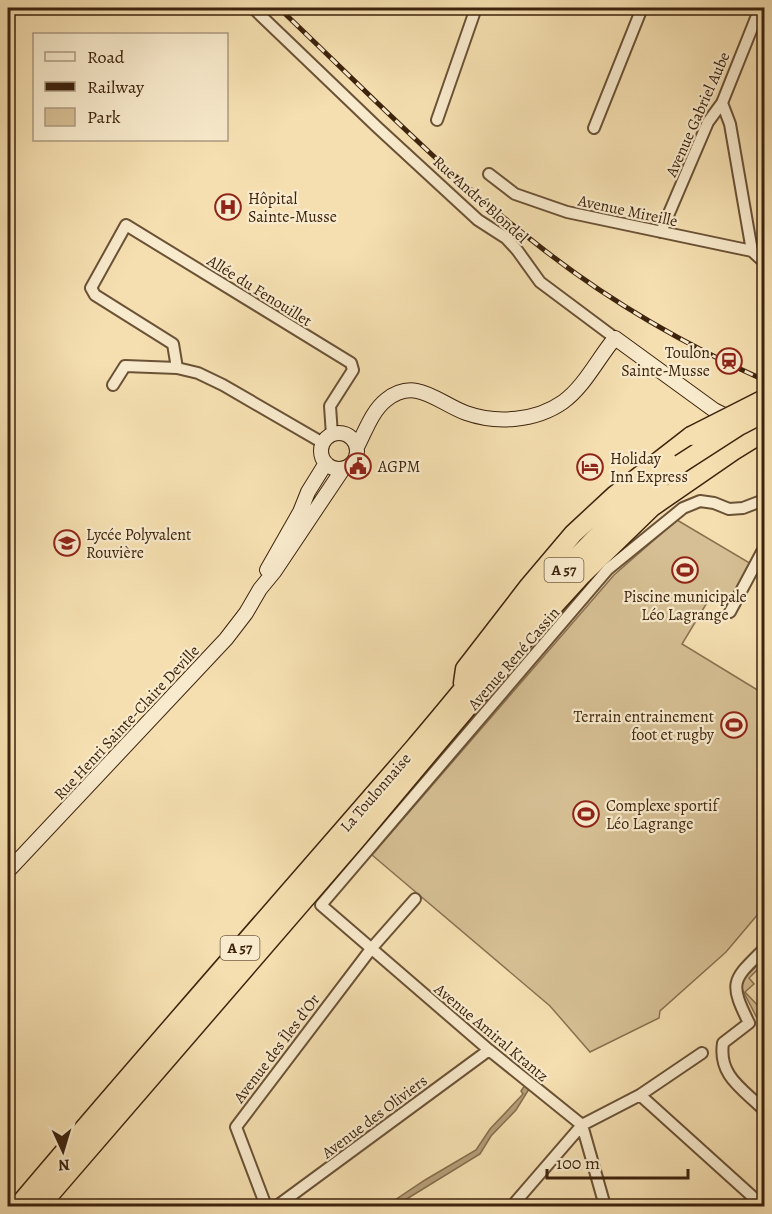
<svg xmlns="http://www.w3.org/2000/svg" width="772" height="1214" font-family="Alegreya,serif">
<rect width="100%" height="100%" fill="#f5dfb0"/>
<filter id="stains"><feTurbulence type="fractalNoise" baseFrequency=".00333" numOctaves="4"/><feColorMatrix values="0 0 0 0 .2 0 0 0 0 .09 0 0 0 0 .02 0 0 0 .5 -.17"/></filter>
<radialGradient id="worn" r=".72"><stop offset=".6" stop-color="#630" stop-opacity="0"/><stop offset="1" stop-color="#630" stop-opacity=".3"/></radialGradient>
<path fill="#d6bf94" stroke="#8a7150" stroke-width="1.5" d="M677,520l76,45 -17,29 -25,2 -29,48 82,50v213l-38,45 -66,59 -1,7 -69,34 -40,-46 -178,-151 242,-280z
M764,959v15l-6,-5 -9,9 5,6 -9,8 19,20 -1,1 1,14 -5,-5 -20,-39z"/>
<path fill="#b69f79" stroke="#866d4e" stroke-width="1.5" d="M525,1085l4,4 -13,21 -25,26 -11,18 -75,46 -12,6h-7l39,-26 51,-30 14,-21 33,-35 -2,-3z"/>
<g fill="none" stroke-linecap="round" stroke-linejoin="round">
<g stroke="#6b5236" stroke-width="14">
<path id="minor" d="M253,8l124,119 101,93 28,18 11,12 23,32 75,56
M722,103l8,21 22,127
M437,120l39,-112
M594,128l48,-120
M489,174l26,20 52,18 185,39 12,11
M661,232l47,-110 14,-19 38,-95
M177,368l-4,-24 -78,-49 -4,-7 35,-63 225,138 2,7 -23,36 2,29
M113,385l12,-19 52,2 21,5 25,12 100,58
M730,612l34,-64
M764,949c-31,31 -36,32 -15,74l-26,20c-5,33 20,46 41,67
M640,1095l123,111
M266,1206l-30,-79 135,-178 44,-50
M277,1206l212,-156
M512,1206l70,-81 58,-30 62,-42
M605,1206l-23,-81 -93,-75 -168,-145 287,-336 75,-61 17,-7 14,2 15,6 14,-1 21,-8"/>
</g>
<g stroke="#3d230d" stroke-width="16">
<path id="secondary" d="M321 451a18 18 0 1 1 36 0a18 18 0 1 1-36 0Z
M357,447c8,-15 15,-36 29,-47 30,-24 52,3 80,13 31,11 70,8 97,-11 22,-16 35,-44 52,-64l99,72 20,10
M267,570l33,-58 8,-20 18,-29
M8,871l218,-232 20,-26 14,-24 14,-17 69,-103"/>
</g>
<g stroke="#3d230d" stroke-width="21">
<path id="motorway" d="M463,683l2,-14 64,-83 44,-52 42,-39 76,-59
M18,1206c130,-154 264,-305 396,-458 84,-98 161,-206 266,-284
M40,1206l315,-365 185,-220 42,-46 70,-68 81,-56 31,-19"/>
</g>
<use href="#minor" stroke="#f8eacc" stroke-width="10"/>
<use href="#secondary" stroke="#f8eacc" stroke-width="14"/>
<use href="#motorway" stroke="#f5dfb0" stroke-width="18"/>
<g stroke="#3d230d" stroke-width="5">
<path id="rail" d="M279,8c83,79 164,163 255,234 70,56 149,102 230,138"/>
</g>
<use href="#rail" stroke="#f8eacc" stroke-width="3" stroke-dasharray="9" stroke-linecap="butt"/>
<g stroke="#3d230d" stroke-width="21" stroke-linecap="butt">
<path id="motorway-bridge" d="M691,436l73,-37
M680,464l59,-38 25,-13"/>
</g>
<use href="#motorway-bridge" stroke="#f5dfb0" stroke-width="18"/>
</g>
<defs>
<g id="hospital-ring" transform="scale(1.35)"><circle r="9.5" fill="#f8eacc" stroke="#8f2418" stroke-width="1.5"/><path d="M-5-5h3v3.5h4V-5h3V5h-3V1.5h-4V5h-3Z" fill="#8f2418"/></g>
<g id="station-ring" transform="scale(1.35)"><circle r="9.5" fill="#f8eacc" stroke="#8f2418" stroke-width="1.5"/><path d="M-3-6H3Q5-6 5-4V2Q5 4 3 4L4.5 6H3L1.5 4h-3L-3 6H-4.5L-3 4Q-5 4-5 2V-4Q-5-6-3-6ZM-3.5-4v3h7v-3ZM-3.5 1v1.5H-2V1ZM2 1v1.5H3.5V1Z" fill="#8f2418"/></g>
<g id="civic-ring" transform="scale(1.35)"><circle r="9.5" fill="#f8eacc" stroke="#8f2418" stroke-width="1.5"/><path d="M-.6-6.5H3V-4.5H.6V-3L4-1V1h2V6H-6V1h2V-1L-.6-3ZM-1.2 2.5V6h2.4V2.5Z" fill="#8f2418"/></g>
<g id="hotel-ring" transform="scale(1.35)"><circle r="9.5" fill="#f8eacc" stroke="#8f2418" stroke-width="1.5"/><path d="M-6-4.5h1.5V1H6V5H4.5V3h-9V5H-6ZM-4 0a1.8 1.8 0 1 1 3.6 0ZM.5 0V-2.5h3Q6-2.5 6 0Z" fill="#8f2418"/></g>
<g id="school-ring" transform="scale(1.35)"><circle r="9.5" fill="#f8eacc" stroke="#8f2418" stroke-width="1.5"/><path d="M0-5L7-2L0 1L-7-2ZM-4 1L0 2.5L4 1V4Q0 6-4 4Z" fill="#8f2418"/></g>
<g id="stadium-ring" transform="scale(1.35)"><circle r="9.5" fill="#f8eacc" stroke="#8f2418" stroke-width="1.5"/><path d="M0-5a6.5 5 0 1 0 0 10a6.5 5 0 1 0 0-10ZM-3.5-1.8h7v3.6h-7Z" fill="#8f2418"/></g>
</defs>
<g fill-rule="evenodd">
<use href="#hospital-ring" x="228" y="207"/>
<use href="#station-ring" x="729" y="361"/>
<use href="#civic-ring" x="358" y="466"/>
<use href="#hotel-ring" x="590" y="467"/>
<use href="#school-ring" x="67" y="543"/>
<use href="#stadium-ring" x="685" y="570"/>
<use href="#stadium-ring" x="734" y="725"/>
<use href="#stadium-ring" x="586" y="814"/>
</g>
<g text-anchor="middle" stroke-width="4.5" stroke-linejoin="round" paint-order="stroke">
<g fill="#f8eacc" stroke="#755f46" stroke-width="1.5">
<rect x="544.5" y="558" width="39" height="24" rx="4.5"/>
<rect x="220.5" y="936" width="39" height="24" rx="4.5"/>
</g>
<g font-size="15" font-weight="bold" fill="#3d230d">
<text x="564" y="575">A 57</text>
<text x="240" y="953">A 57</text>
</g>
<g font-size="16" fill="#3d230d" stroke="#f8eacc">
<text transform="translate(697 114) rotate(-66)" y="6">Avenue Gabriel Aube</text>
<text transform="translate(481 199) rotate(42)" y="6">Rue André Blondel</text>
<text transform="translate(628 210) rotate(12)" y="6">Avenue Mireille</text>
<text transform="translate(260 290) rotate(32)" y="6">Allée du Fenouillet</text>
<text transform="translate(513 658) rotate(-49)" y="6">Avenue René Cassin</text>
<text transform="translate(126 722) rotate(-47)" y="6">Rue Henri Sainte-Claire Deville</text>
<text transform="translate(375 792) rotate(-49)" y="6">La Toulonnaise</text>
<text transform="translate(492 1032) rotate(40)" y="6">Avenue Amiral Krantz</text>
<text transform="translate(276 1048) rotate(-53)" y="6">Avenue des Îles d'Or</text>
<text transform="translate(374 1116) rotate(-37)" y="6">Avenue des Oliviers</text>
</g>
<g font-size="16" fill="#3d230d" stroke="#f8eacc" text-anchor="start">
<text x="248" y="204">Hôpital<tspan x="248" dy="18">Sainte-Musse</tspan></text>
<text x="710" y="358" text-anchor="end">Toulon<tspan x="710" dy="18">Sainte-Musse</tspan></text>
<text x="610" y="464">Holiday<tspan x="610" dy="18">Inn Express</tspan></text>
<text x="378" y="472">AGPM</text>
<text x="86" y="540">Lycée Polyvalent<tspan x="86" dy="18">Rouvière</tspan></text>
<text x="685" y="602" text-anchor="middle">Piscine municipale<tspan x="685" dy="18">Léo Lagrange</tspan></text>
<text x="714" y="722" text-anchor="end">Terrain entrainement<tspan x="714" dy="18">foot et rugby</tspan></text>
<text x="606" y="811">Complexe sportif<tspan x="606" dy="18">Léo Lagrange</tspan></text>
</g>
</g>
<rect width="772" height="1214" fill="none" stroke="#f5dfb0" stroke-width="30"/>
<rect x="9" y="9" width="754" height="1196" fill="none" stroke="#3d230d" stroke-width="3"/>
<rect x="15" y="15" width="742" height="1184" fill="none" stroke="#3d230d" stroke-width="1.5"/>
<rect x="33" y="33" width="195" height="108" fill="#f8eacc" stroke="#ad9a80" stroke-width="1.5"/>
<rect x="45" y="52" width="30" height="9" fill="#f8eacc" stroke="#ad9a80" stroke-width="1.5"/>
<text x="87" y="63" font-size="18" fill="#3d230d">Road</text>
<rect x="45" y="82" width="30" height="9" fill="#3d230d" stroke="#ad9a80" stroke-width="1.5"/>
<text x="87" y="93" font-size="18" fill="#3d230d">Railway</text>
<rect x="45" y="108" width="30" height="18" fill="#d6bf94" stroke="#ad9a80" stroke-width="1.5"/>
<text x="87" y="123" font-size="18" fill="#3d230d">Park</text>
<g transform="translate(63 1151) rotate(176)" stroke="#f8eacc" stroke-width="4.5" paint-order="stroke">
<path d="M0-4.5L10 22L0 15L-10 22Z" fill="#3d230d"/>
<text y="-9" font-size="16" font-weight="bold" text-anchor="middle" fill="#3d230d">N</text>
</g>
<path d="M547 1169v9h141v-9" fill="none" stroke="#3d230d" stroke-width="3"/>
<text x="556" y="1169" font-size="18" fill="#3d230d" stroke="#f8eacc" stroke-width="4.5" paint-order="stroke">100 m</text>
<rect width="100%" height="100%" filter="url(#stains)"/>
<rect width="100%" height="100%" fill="url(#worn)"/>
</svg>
